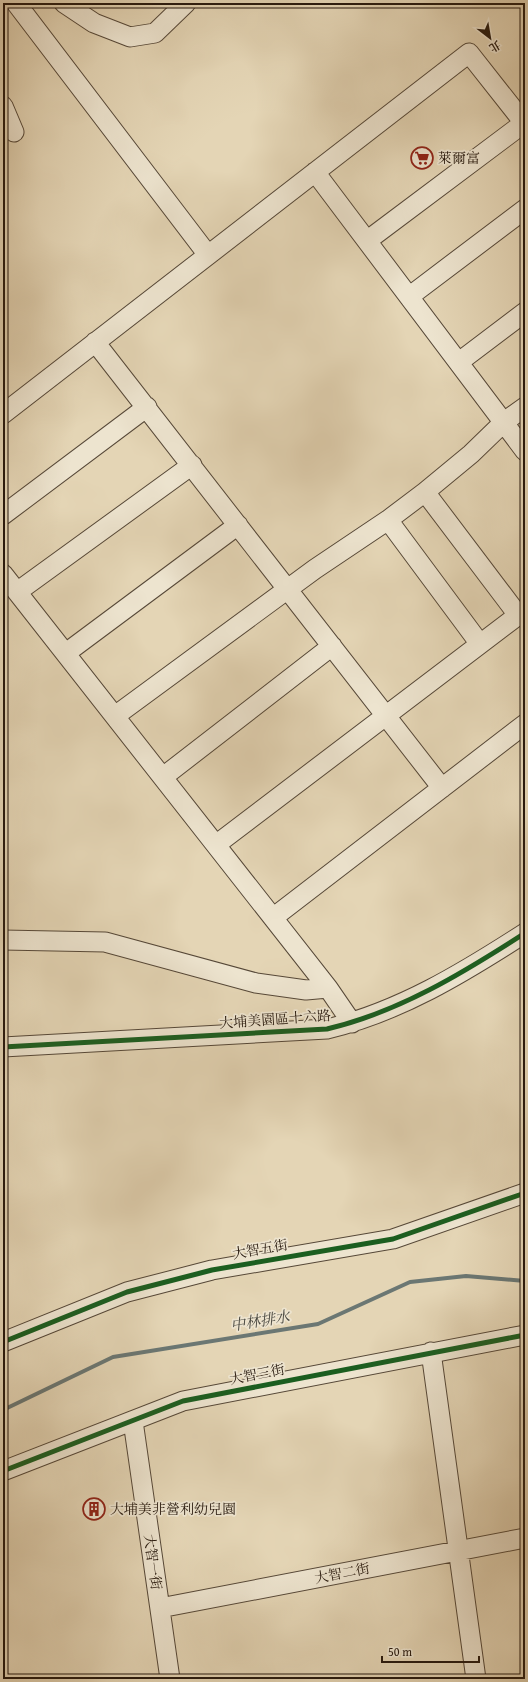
<svg xmlns="http://www.w3.org/2000/svg" width="528" height="1682" font-family="'Gentium Book Plus','Noto Serif TC',serif">
<rect width="100%" height="100%" fill="#e4d5b5"/>
<filter id="stains"><feTurbulence type="fractalNoise" baseFrequency=".005" numOctaves="4"/><feColorMatrix values="0 0 0 0 .2 0 0 0 0 .09 0 0 0 0 .02 0 0 0 .5 -.17"/></filter>
<radialGradient id="worn" r=".72"><stop offset=".6" stop-color="#630" stop-opacity="0"/><stop offset="1" stop-color="#630" stop-opacity=".3"/></radialGradient>
<g fill="none" stroke-linecap="round" stroke-linejoin="round">
<path stroke="#6b7773" stroke-width="4" d="M3,1410l110,-53 205,-33 92,-42 56,-6 59,5"/>
<g stroke="#564838" stroke-width="21">
<path id="minor" d="M16,3l192,252
M64,3l30,20 36,14 25,-4 31,-30
M3,106l11,26
M315,172l210,279
M368,240l156,-117
M410,296l115,-87
M95,342l347,446
M459,362l66,-50
M3,414l466,-361 56,71
M425,492l46,-38 33,-32 21,-15
M3,515l144,-108
M3,574l325,414
M17,592l175,-127
M480,644l-92,-124 37,-28 93,123
M66,653l172,-128
M115,716l200,-147 73,-49
M163,777l169,-131
M217,844l308,-234
M274,917l251,-193
M3,940l102,2 151,41 50,7 22,-2 24,35
M3,1047l324,-18c72,-17 136,-56 198,-96
M3,1342l124,-50 85,-22 181,-31 132,-46
M431,1352l45,327
M133,1421l37,258
M3,1471l180,-70 342,-66
M160,1608l365,-70"/>
</g>
<use href="#minor" stroke="#ede4cf" stroke-width="19"/>
<g stroke="#ede4cf" stroke-width="8">
<path id="cycleway" d="M3,1047l324,-18c72,-17 136,-56 198,-96
M3,1342l124,-50 85,-22 181,-31 132,-46
M3,1471l180,-70 342,-66"/>
</g>
<use href="#cycleway" stroke="#1b5e20" stroke-width="5"/>
</g>
<defs>
<g id="supermarket-ring" transform="scale(1.15)"><circle r="9.5" fill="#ede4cf" stroke="#8f2418" stroke-width="1.5"/><path d="M-6-5.5h2.5l.6 2H6L4.5 2H-2.5L-4.4-4H-6ZM-1.5 3.2a1.3 1.3 0 1 0 .1 0ZM3 3.2a1.3 1.3 0 1 0 .1 0Z" fill="#8f2418"/></g>
<g id="building-ring" transform="scale(1.15)"><circle r="9.5" fill="#ede4cf" stroke="#8f2418" stroke-width="1.5"/><path d="M-4-6H4V6H1V3H-1V6H-4ZM-2.5-4.3h1.7v1.8h-1.7ZM.8-4.3h1.7v1.8H.8ZM-2.5-1h1.7V.8h-1.7ZM.8-1h1.7V.8H.8Z" fill="#8f2418"/></g>
</defs>
<g fill-rule="evenodd">
<use href="#supermarket-ring" x="422" y="158"/>
<use href="#building-ring" x="94" y="1509"/>
</g>
<g text-anchor="middle" stroke-width="3.5" stroke-linejoin="round" paint-order="stroke">
<g font-size="14" fill="#27190e" stroke="#ede4cf" text-anchor="start">
<text x="438" y="163">萊爾富</text>
<text x="110" y="1514">大埔美非營利幼兒園</text>
</g>
<g font-size="14" fill="#27190e" stroke="#ede4cf">
<text transform="translate(275 1019) rotate(-4)" y="5">大埔美園區十六路</text>
<text transform="translate(260 1249) rotate(-10)" y="5">大智五街</text>
<text transform="translate(257 1374) rotate(-11)" y="5">大智三街</text>
<text transform="translate(153 1562) rotate(82)" y="5">大智一街</text>
<text transform="translate(342 1573) rotate(-11)" y="5">大智二街</text>
</g>
<g font-size="15" font-style="italic" fill="#494840" stroke="#ede4cf">
<text transform="translate(260 1321) rotate(-9)" y="5">中林排水</text>
</g>
</g>
<rect width="528" height="1682" fill="none" stroke="#e4d5b5" stroke-width="16"/>
<rect x="4" y="4" width="520" height="1674" fill="none" stroke="#27190e" stroke-width="2"/>
<rect x="8" y="8" width="512" height="1666" fill="none" stroke="#27190e"/>
<g transform="translate(490 38) rotate(149)" stroke="#ede4cf" stroke-width="3" paint-order="stroke">
<path d="M0-3L7 15L0 10L-7 15Z" fill="#27190e"/>
<text y="-6" font-size="11" font-weight="bold" text-anchor="middle" fill="#27190e">北</text>
</g>
<path d="M382 1656v6h97v-6" fill="none" stroke="#27190e" stroke-width="2"/>
<text x="388" y="1656" font-size="12" fill="#27190e" stroke="#ede4cf" stroke-width="3" paint-order="stroke">50 m</text>
<rect width="100%" height="100%" filter="url(#stains)"/>
<rect width="100%" height="100%" fill="url(#worn)"/>
</svg>
